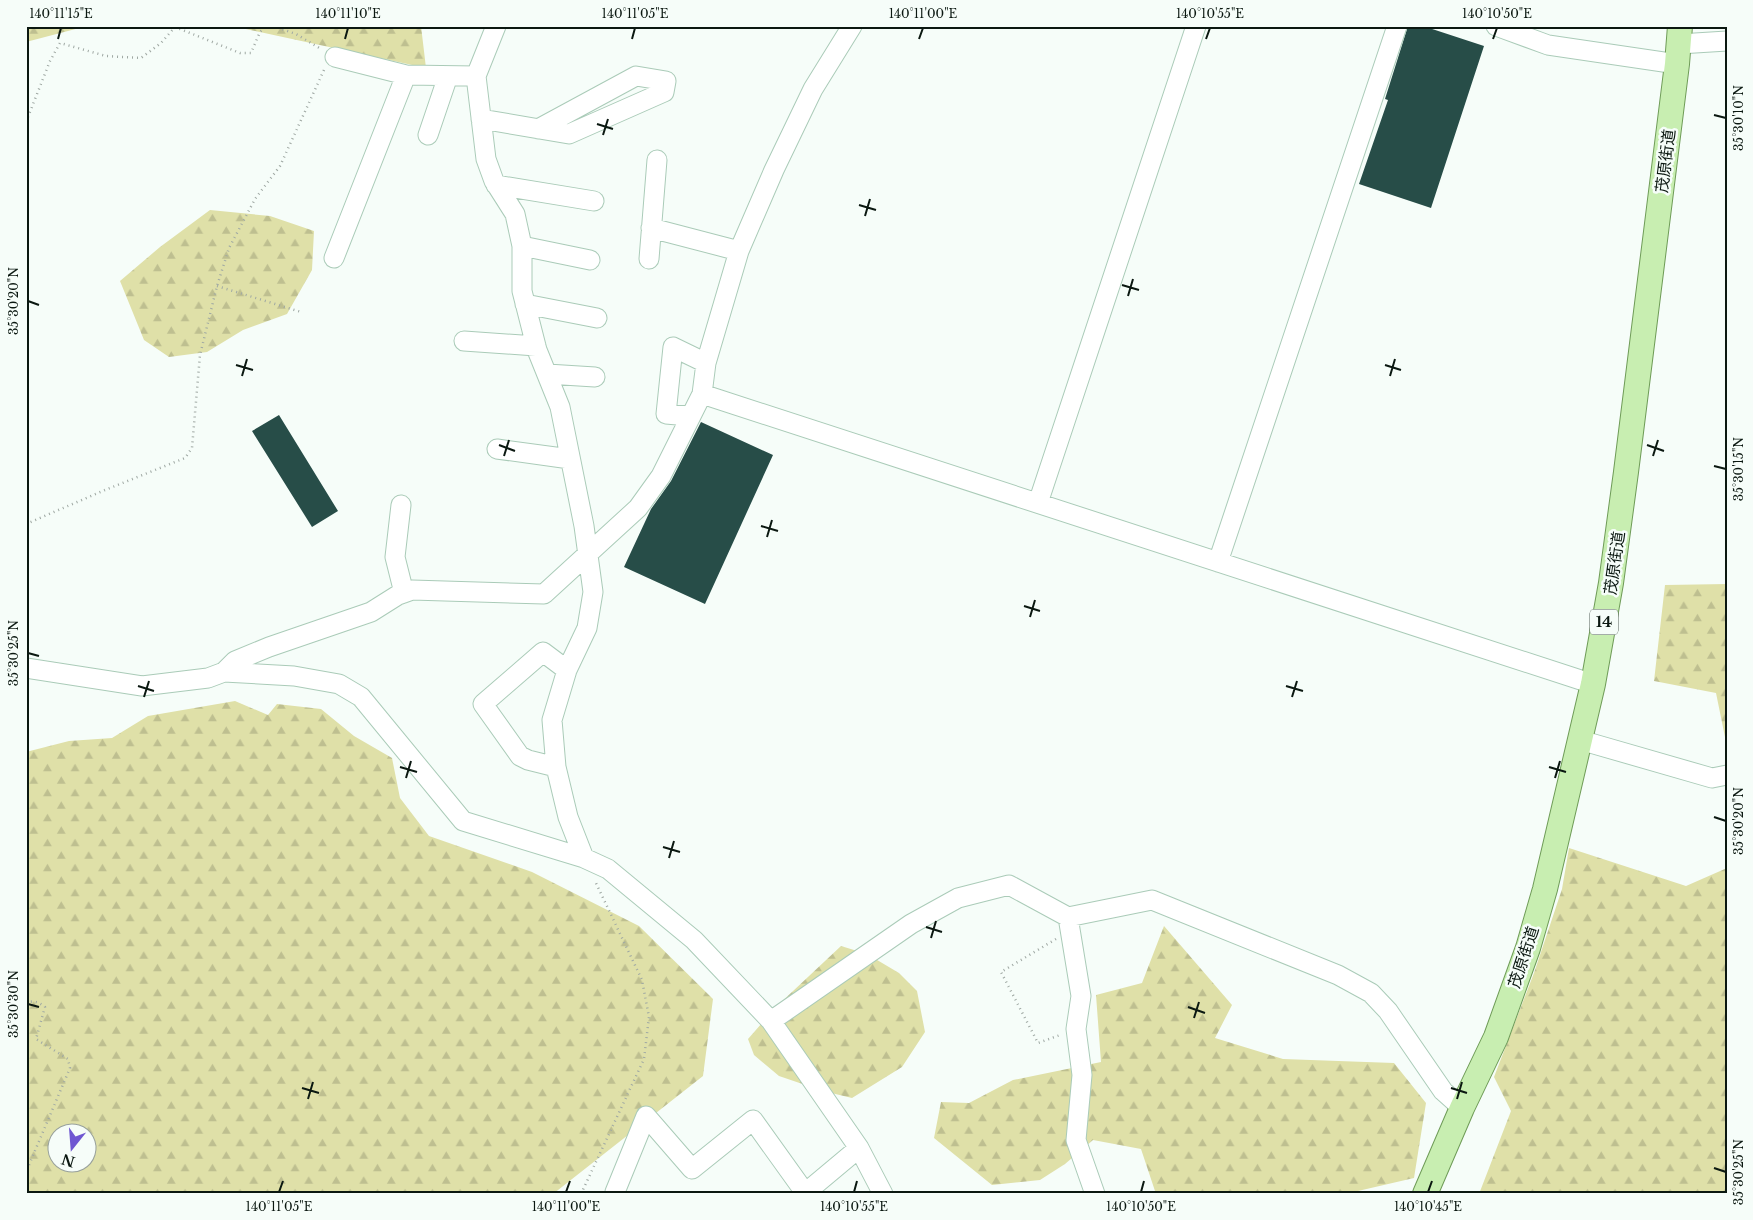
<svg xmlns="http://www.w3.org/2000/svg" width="1753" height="1220" font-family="'Libre Baskerville','Noto Sans JP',serif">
<defs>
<pattern id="forest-firs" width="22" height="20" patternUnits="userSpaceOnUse" patternTransform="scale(1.25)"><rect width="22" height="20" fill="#dfe0a8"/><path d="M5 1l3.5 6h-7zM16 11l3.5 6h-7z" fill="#bebf90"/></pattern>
</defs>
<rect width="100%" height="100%" fill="#f6fdf9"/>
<path fill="url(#forest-firs)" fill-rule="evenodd" d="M26,26h61l-61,16z
M232,26h189l5,42z
M210,210l60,6 44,15 -2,39 -25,44 -44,16 -36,22 -38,5 -25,-17 -24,-59 40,-34z
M1727,584v163l-11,-54 -62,-12 11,-96z
M235,701l33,14 9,-11 44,5 33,27 38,22 8,40 29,38 103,36 107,54 74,73 -10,77 -150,118h-527v-442l43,-11 43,-3 36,-22zM58,1132h30v30h-30z
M1569,848l117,38 41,-18v326h-248l32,-83 -17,-34 40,-104 28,-84z
M1164,926l68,79 -17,33 68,21 111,4 32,40 -12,75 -69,16h-189l-15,-45 -48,-9 -28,24 -25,16 -48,5 -58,-47 7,-36 28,1 44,-23 88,-18 -5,-67 46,-12z
M841,946l26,8 32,19 18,18 8,41 -23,35 -50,31 -29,-7 -44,-15 -25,-21 -6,-16 28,-32z"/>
<path fill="#274d48" d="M1408,26h15l61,20 -53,162 -72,-24 29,-84 -3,-1z
M279,415l59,96 -26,16 -60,-96z
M701,422l72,33 -68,149 -81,-37 27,-58 20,-28z"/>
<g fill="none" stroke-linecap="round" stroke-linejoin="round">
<g stroke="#aacbb8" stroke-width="21">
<path id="minor" d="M496,26l-20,50 10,83 8,22 21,33 7,32v45l15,59 23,57 24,119 9,66 -6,36 -20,42 -15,50 4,47 12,50 16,41
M1496,26l52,19 129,19
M1679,44l48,-3
M335,57l71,18 70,1
M481,119l88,15 95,-42 2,-11 -30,-5 -98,53
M428,135l20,-59
M496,185l98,16
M651,228l88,23
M522,246l68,14
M334,258l72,-183
M649,259l8,-99
M525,304l72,14
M464,341l72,5
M547,374l48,3
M702,394l891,290
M689,416l-23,-2 7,-67 33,16
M497,449l73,10
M1038,503l158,-477
M401,505l-6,52 9,36
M1218,562l179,-536
M26,668l116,18 66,-8 16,-6 11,-11 34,-14 102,-35 27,-17 14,-5 132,4 94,-86 23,-32 41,-82 4,-31 33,-112 35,-81 39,-81 39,-63
M224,672l70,4 45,8 22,13 102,124 121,37 24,11 86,71 77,81 88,127 24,46
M1580,740l132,38 15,-3
M556,767l-28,-7 -8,-4 -37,-52 60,-52 24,18
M1068,917l13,79 -5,33 6,46 -6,65 19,54
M771,1021l140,-97 47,-26 51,-13 59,32 84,-17 186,75 33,18 17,18 55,80 19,17
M616,1194l-1,-2 31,-76 46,53 61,-49 53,74
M804,1194l55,-46"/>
</g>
<g stroke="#6e9b57" stroke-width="26">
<path id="major" d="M1425,1194l37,-86 34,-71 32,-89 17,-59 48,-205 18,-101 15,-111 51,-408 3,-38"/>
</g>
<path stroke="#9fa8a3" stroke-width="2.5" stroke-dasharray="1 4" stroke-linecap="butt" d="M273,26l23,8 25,15
M26,122l24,-61 10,-18 46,13 35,2 20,-15 14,-16 65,26h11l9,-21 6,-6
M217,286l84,26
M26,524l79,-34 80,-32 7,-10 8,-93 17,-69 12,-38 26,-49 25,-33 44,-96
M1056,939l-55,33 37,71 22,-8
M26,1003c7,-3 13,-1 19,4l-9,32 32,20 2,9 -44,104
M581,1194l63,-135 5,-42 -7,-37 -47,-99"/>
<use href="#minor" stroke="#fff" stroke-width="19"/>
<use href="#major" stroke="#c8eeb1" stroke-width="24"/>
</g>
<path fill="none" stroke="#0b1811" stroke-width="2" d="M58,39l3,-11M345,39l3,-11M632,39l3,-11M919,39l4,-11M1206,39l4,-11M1493,39l4,-11M1714,115l12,3M597,124l16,5M603,135l5,-16M859,205l17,5M865,216l5,-17M1122,285l17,5M1128,296l5,-17M28,301l11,4M236,365l17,5M1385,365l16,5M242,376l5,-17M1390,376l5,-17M499,445l16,6M1647,445l17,6M504,456l5,-16M1653,456l5,-16M1714,466l12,3M761,526l17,5M767,537l5,-17M1024,606l16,5M1030,617l5,-17M28,653l11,3M138,686l16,5M1286,686l17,5M144,697l5,-16M1292,697l5,-16M400,767l17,5M1549,767l17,5M406,778l5,-17M1555,778l5,-17M1714,817l12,4M663,847l17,5M669,858l5,-17M926,927l16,5M931,938l5,-17M28,1004l11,3M1188,1007l17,6M1194,1018l5,-16M302,1088l17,5M1451,1088l16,5M308,1099l5,-17M1457,1099l5,-17M1714,1168l12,4M279,1192l4,-11M566,1192l4,-11M854,1192l3,-11M1141,1192l3,-11M1428,1192l4,-11"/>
<g text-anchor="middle" stroke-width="5" stroke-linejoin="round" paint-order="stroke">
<rect fill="#f6fdf9" stroke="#525d57" stroke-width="1" x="1590" y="609.5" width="28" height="25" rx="4"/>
<g font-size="15" font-weight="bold" fill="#0b1811">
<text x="1604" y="627">14</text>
</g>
<g font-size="16" fill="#0b1811" stroke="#f6fdf9">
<text transform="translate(1665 161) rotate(-83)" y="6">茂原街道</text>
<text transform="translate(1614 563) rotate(-82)" y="6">茂原街道</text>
<text transform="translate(1523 957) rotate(-72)" y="6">茂原街道</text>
</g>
</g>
<rect width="1753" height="1220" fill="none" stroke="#f6fdf9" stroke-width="55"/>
<g transform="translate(72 1148) rotate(197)"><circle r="24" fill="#f6fdf9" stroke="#98a19c"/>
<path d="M0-4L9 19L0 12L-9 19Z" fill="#6f57d1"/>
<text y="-8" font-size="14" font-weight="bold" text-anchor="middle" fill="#0b1811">N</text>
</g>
<rect x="28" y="28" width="1698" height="1164" fill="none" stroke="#0b1811" stroke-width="2"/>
<g font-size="12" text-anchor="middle" fill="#0b1811">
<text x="61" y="18">140°11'15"E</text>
<text x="348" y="18">140°11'10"E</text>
<text x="635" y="18">140°11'05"E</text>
<text x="923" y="18">140°11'00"E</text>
<text x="1210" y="18">140°10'55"E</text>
<text x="1497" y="18">140°10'50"E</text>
<text transform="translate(1739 118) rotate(-90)" y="4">35°30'10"N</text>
<text transform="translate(14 301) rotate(-90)" y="4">35°30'20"N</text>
<text transform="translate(1739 469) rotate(-90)" y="4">35°30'15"N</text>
<text transform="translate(14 653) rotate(-90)" y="4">35°30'25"N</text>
<text transform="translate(1739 821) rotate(-90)" y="4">35°30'20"N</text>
<text transform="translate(14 1004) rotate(-90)" y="4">35°30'30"N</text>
<text transform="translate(1739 1172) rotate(-90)" y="4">35°30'25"N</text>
<text x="279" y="1211">140°11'05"E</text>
<text x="566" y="1211">140°11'00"E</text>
<text x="854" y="1211">140°10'55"E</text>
<text x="1141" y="1211">140°10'50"E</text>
<text x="1428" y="1211">140°10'45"E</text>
</g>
</svg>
